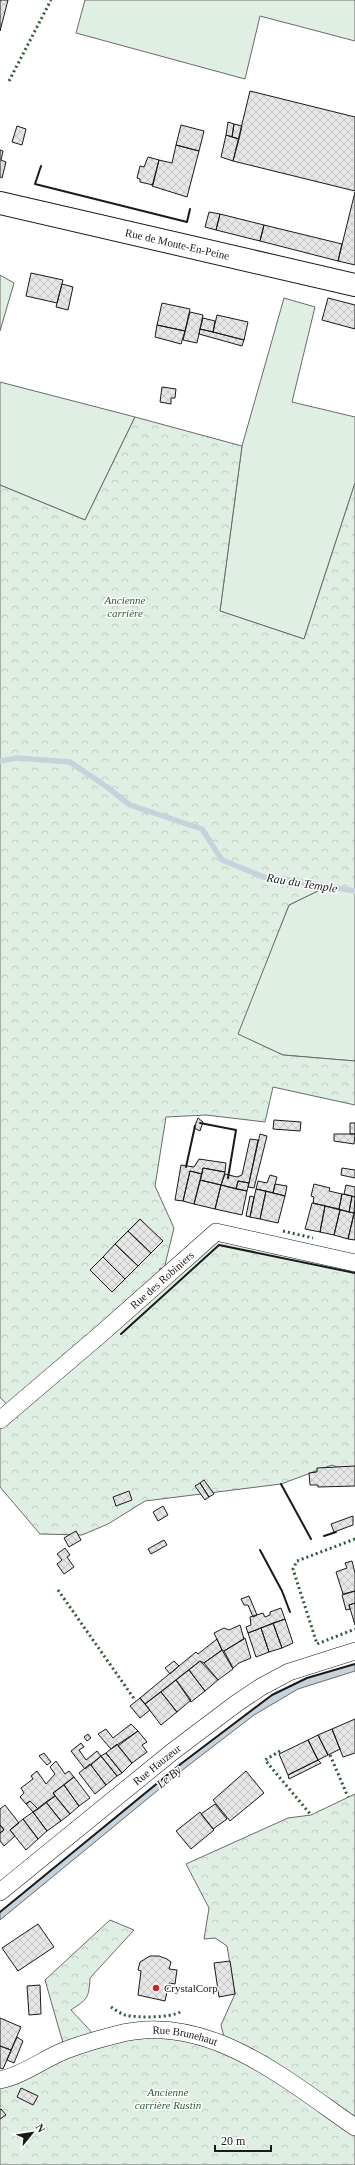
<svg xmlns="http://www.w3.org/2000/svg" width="355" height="2165" font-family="Georgia,serif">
<defs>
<pattern id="forest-crowns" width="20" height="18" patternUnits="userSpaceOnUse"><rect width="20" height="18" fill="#e0efe3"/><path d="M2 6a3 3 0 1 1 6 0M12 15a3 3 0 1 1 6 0" fill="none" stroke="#c0ccc2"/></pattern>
<pattern id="building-cross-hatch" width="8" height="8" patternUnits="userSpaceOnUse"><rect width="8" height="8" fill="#e6e6e6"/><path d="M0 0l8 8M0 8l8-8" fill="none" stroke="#c5c5c5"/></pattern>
</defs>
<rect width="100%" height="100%" fill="#fff"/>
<path fill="#e0efe3" stroke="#6a6a6a" d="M85,0h270v41l-95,-25 -15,63 -169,-46z
M0,275l14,8 -14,48z
M284,298l31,9 -23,95 63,15v66l-51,156 -84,-28 22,-165z
M0,382l135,35 -50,103 -85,-35z
M326,887l29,4v170l-72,-6 -46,-21 52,-129z"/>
<path fill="url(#forest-crowns)" stroke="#6a6a6a" d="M135,417l107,29 -22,165 84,28 51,-156v408l-29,-4 -37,18 -51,129 45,21 72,6v44l-82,-18 -8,35 -59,-7 -40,2 -11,69 19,42 -10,41 -4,-1 -2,11 58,-47 139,30v212l-23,-9 -51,19 -136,17 -37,23 -26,11 -42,-1 -40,-47v-67l12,-10 -12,-13v-912l85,35z
M355,1794v371h-355v-85l65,-30 -20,-70 65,-60 24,10 -44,48c-1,21 -3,21 -19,32l28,30 32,-9 95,14 -5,-20 14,-31 -8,-48 -12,-8 -11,1 5,-31 -23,-44 102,-46 23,-3z"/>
<path fill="#c6d2dc" stroke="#6a6a6a" d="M355,1664v7l-57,18 -44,26 -69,53 -185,152v-8l182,-149 90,-68 35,-17z"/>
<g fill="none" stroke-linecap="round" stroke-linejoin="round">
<path stroke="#c6d2dc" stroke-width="5.5" d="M0,761l17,-3 53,4 37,25 23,18 72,24 20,31 49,20 13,-1 71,12"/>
</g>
<path fill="url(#building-cross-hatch)" stroke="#1a1a1a" d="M0,0h8l-8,31z
M250,91l105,26v74l-122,-30z
M228,122l6,2 -2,13 -6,-2z
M234,124l8,2 -3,13 -7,-2z
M181,125l23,6 -5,20 -23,-6z
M17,126l9,3 -4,16 -10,-3z
M226,135l13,4 -6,22 -12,-4z
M176,145l23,6 -12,46 -35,-11 7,-26 13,3z
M0,150l3,1 -2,9 5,2 -4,16 -2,-1z
M148,157l11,3 -6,25 -13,-3v-3l-3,-1 3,-12 4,1z
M355,192v73l-17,-4z
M209,212l11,2 -4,16 -11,-3z
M220,214l44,11 -4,16 -44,-11z
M264,225l78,19 -4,17 -78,-20z
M31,273l32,7 -6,23 -31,-7z
M62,284l11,3 -5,23 -12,-3z
M328,298l27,7v24l-33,-9z
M162,303l28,6 -5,22 -28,-6z
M190,312l13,3 -6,28 -14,-3z
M217,315l31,7 -4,18 -31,-8z
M203,318l12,3 -2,11 -13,-3z
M157,325l28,6 -4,13 -26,-7z
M200,329l13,3 31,8 -2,6 -43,-12z
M162,387l14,2 -1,9h-4v6l-11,-2z
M198,1118l5,4 -3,9 -6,-3z
M274,1120l27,2 -1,9 -27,-2z
M350,1123h5v11h-5z
M260,1134l7,2 -13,52 -6,-1z
M334,1134h21l-1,10 -20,-3z
M250,1139l8,1 -9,43 -11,-2 -2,8 -15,-4 4,-11 12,3 5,-2z
M199,1159l27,4 -1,9 -22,-4 -1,6 -12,-3 -7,30 -8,-1 6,-35 13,2z
M203,1168l22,4 -4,13 -21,-5z
M342,1168l13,2v8l-14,-3z
M190,1171l12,3 -8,30 -11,-3z
M270,1175l7,2 -4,16 -17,-4 2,-8 9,2z
M200,1180l21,5 -6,24 -21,-5z
M238,1181l11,2 -2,8 -11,-2z
M275,1184l12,2 -2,10 -12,-3z
M314,1184l16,4 -1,3 13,3 -3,15 -26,-6 1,-6 -3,-1z
M221,1185l26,6 -5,24 -27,-6z
M346,1185l9,2v10l-11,-3z
M256,1189l10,2 -6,28 -10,-2z
M266,1191l19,5 -7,27 -18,-4z
M342,1194l10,2 -3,16 -10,-3z
M250,1196l4,1 -4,20 -4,-1z
M352,1196l3,1 -1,16 -5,-1z
M312,1203l13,3 -5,26 -15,-3z
M325,1206l15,4 -6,25 -14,-3z
M340,1210l14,3 -6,26 -14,-4z
M355,1210v30l-7,-1z
M140,1219l23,22 -12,12 -23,-22z
M128,1231l23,22 -13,13 -23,-22z
M115,1244l23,22 -13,13 -22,-22z
M103,1257l22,22 -13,13 -22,-22z
M355,1466v20l-37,1v-2h-8l-1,-12 8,-1v-4z
M204,1480l10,14 -5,3 -9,-14z
M200,1483l9,14 -4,3 -10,-14z
M129,1491l3,9 -16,6 -3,-9z
M163,1506l5,9 -10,6 -5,-9z
M353,1516v9l-19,7 -3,-8z
M76,1531l5,9 -12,7 -5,-9z
M164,1540l3,5 -16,9 -3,-5z
M65,1548l5,7 -3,2 7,10 -10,7 -7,-10 5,-4 -5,-6z
M352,1561l3,12v18l-12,3 -7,-22 11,-4 -2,-5z
M355,1591v12l-6,2 1,4 -4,1 -4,-15z
M249,1596l8,19 -4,2 -5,-12h-4l-3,-6z
M355,1603v22l-6,-20z
M281,1608l4,11 -37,14 -2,-6 5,-2 -1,-8 13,-4 2,4 5,-2v-3z
M285,1619l8,24 -11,5 -9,-25z
M273,1623l9,25 -13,4 -8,-24z
M240,1625l4,14 -20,12 -2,-1 -8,-17 10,-5 5,2z
M261,1628l8,24 -13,5 -8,-24z
M245,1638l6,20 -12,5 -6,5 -9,-17z
M217,1639l5,11 -18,13 -4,-2 -55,43 -5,-6 56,-46 2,2z
M222,1650l11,19 -15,11 -14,-17z
M174,1661l5,5 -9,8 -5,-6z
M200,1661l18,19 -13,11 -16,-21z
M189,1670l16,21 -14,11 -15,-22z
M176,1680l15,20 -14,12 -16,-20z
M161,1692l16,20 -16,13 -16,-21z
M140,1698l10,12 -10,8 -10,-12z
M355,1719v34l-12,4 -11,-28z
M131,1724l7,7 -27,18 -13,-15 8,-5 7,9z
M332,1729l8,20 -12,6 -10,-20z
M138,1731l9,11 -5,3 5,7 -15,11 -14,-17z
M88,1734l3,4 -4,3 -3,-4z
M318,1735l10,20 -10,5 -10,-20z
M308,1740l10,20 -30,15 -9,-21z
M81,1743l3,4 -5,3 7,10 11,-9 4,5 -16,13 -14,-18z
M117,1744l15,19 -10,10 -16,-20z
M44,1753l7,9 -4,3 -8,-9z
M106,1753l16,20 -5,3 -16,-20z
M101,1756l16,20 -11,9 -15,-20z
M318,1760l3,3 -32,16 -1,-4z
M56,1761l9,13 4,-3 5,6 -21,16 2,3 -17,13 -8,-8 -4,3 -6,-7 4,-4 -3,-5 12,-9 -2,-3 6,-5 9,13 9,-10 -5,-7z
M90,1764l16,21 -11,9 -16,-21z
M246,1771l18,22 -34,28 -17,-21z
M74,1777l16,21 -11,8 -15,-21z
M64,1785l15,21 -9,8 -17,-21z
M55,1796l15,18 -9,7 -15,-19z
M30,1801l8,8 -5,3 -7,-8z
M46,1802l15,19 -14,10 -14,-19z
M215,1804l12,15 -14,10 -12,-15z
M5,1805l14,18 -9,7 5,6 -11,10 -4,-5v-8l4,-3 -4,-5v-16z
M33,1812l14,19 -9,8 -15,-20z
M200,1812l14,18 -23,19 -15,-18z
M23,1819l15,20 -12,11 -16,-20z
M0,1825l4,5 -4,3z
M38,1924l16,23 -36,24 -16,-23z
M150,1956h9l8,3 4,3 -2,7 8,1 -2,14 -6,-1 -4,18 -27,-6 3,-24 -3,-1 2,-8z
M230,1961l5,33 -16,3 -5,-34z
M40,1985l1,29 -12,1 -2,-29z
M0,2018l21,9 -10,23 -11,-4z
M17,2037l6,4 -9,22 -7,-3z
M0,2046l11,4 -8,19 -3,-1z
M21,2088l17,8 -5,9 -16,-8z
M1,2109l5,6 -6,4v-9z"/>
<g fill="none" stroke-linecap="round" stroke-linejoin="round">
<g stroke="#1a1a1a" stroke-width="18">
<g id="minor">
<path id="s1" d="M0,1420l102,-87 114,-101 139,31"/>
<path id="s2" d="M0,1892l172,-140 65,-49 24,-16 28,-15 66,-21"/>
<path id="s3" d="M0,2080c24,-5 43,-21 66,-30 16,-6 33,-11 49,-15 91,-25 170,44 240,92"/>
</g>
</g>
<g stroke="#1a1a1a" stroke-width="24">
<g id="secondary">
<path id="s4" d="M0,203l355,82"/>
</g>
</g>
<use href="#minor" stroke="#fff" stroke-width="17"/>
<use href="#secondary" stroke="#fff" stroke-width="22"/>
<path stroke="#2b5a34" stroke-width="3" stroke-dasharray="2 3" stroke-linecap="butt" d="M9,81l42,-81
M283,1231l30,7
M355,1539l-58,22 -4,8 24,75 38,-15
M58,1590l77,110
M280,1751l-15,9 46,55
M330,1755l18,42
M111,2007c4,3 9,6 14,8 11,3 45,3 55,-3"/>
<path stroke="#1a1a1a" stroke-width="2" d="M41,166l-6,18 152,38 3,-13
M200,1123l36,7 -8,48
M186,1167l9,-41
M121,1334l98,-89 136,28
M281,1484l30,55
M324,1536l12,-4
M260,1550l22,41 8,21
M0,1912l182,-149 90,-68 35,-17 48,-14"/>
</g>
<circle fill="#c62828" stroke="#fff" stroke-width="1.5" cx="156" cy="1988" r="4"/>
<g text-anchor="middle" stroke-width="3" stroke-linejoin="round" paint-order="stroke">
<g font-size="11" fill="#1a1a1a" stroke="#fff">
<text dy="4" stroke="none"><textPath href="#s4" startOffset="182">Rue de Monte-En-Peine</textPath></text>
<text dy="4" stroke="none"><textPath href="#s1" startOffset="214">Rue des Robiniers</textPath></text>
<text dy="4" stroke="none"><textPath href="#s2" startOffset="202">Rue Hauzeur</textPath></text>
<text dy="4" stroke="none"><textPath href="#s3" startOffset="195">Rue Brunehaut</textPath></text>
</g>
<g font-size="11" font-style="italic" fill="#2b5a34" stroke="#fff">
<text x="125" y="604">Ancienne<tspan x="125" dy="13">carrière</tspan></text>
<text x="168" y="2096">Ancienne<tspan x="168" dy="13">carrière Rustin</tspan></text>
</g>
<g font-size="11" fill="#1a1a1a" stroke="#fff" text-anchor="start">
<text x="164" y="1992">CrystalCorp</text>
</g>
<g font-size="12" font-style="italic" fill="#1a1a1a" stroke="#fff">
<text transform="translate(302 883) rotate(9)" y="4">Rau du Temple</text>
<text transform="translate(169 1777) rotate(-39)" y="4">Le By</text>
</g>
</g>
<g transform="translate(32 2133) rotate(60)" stroke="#ffffff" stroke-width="3" paint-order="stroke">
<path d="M0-3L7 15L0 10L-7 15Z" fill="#1a1a1a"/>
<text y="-6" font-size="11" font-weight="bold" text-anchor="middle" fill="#1a1a1a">N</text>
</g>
<path d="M215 2145v6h56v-6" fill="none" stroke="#1a1a1a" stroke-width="2"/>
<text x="221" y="2145" font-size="12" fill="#1a1a1a" stroke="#ffffff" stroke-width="3" paint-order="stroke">20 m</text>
</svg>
